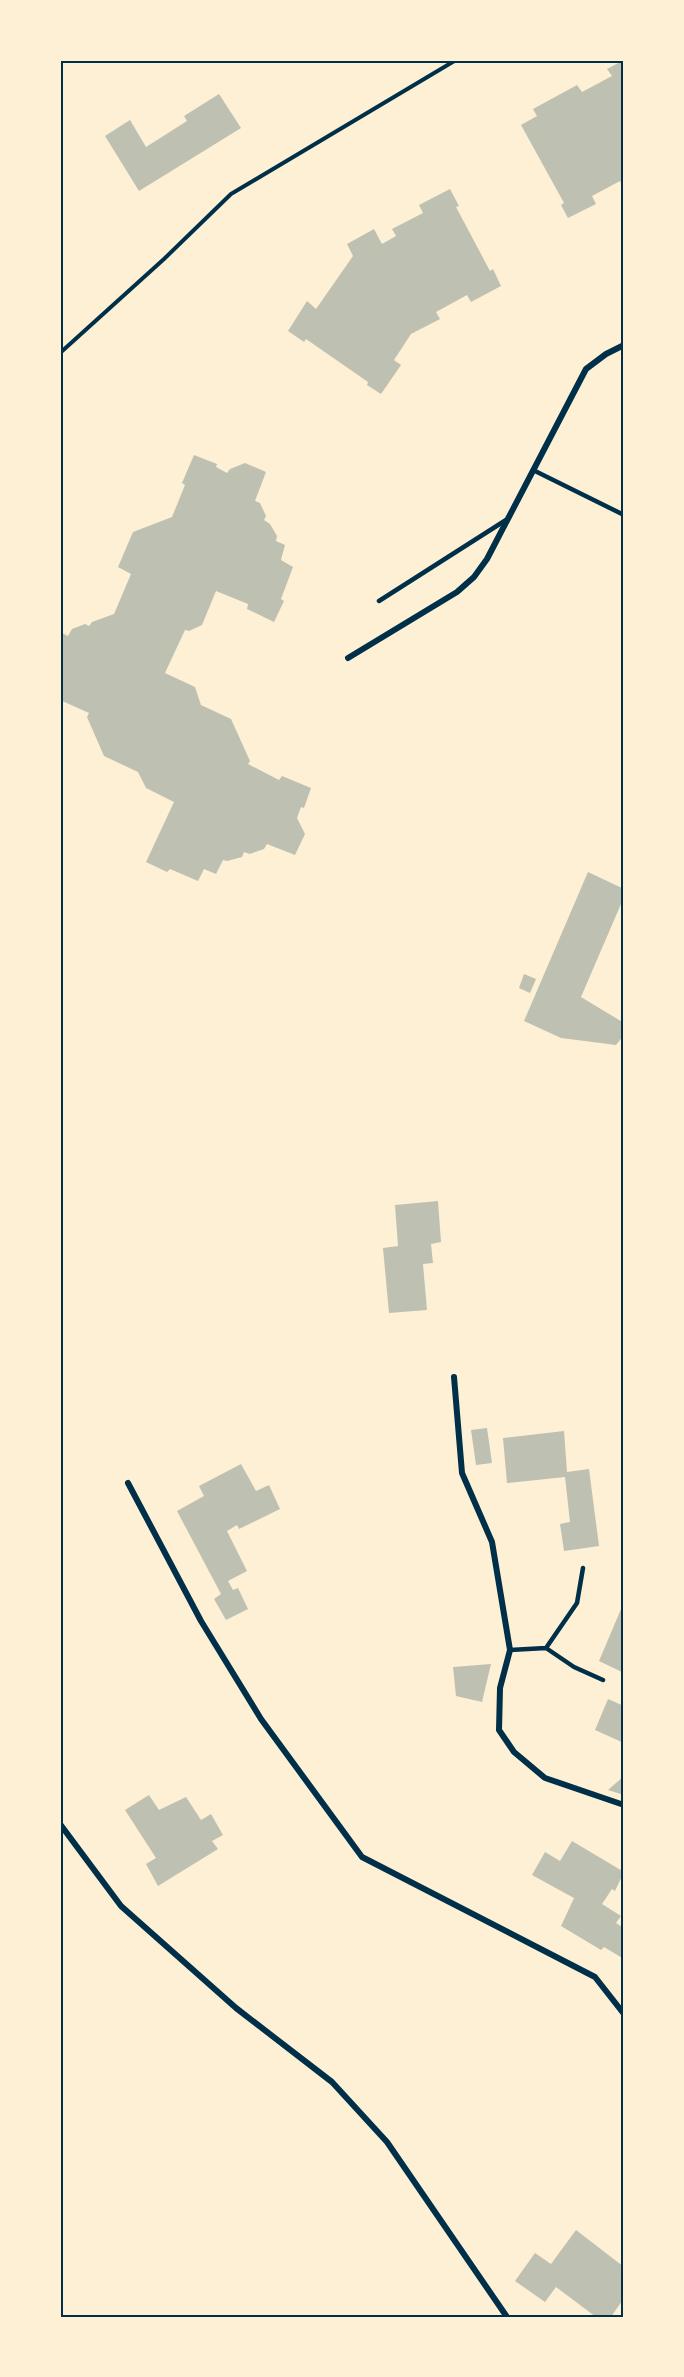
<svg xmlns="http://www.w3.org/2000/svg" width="684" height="2377" font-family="'Alegreya Sans',sans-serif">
<rect width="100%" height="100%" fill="#fdf0d5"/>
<path fill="#bec0b2" d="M624,60v129l-4,-8 -28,15 4,8 -28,14 -7,-13 3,-2 -43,-78 16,-9 -4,-7 44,-24 5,7 30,-16 -5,-7z
M219,94l22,34 -102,63 -34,-55 25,-16 16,27 41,-26 -3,-5z
M450,189l9,17 -3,1 34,64 3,-2 8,17 -30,16 -4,-7 -31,17 4,7 -29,15 -17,26 7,5 -20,29 -14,-9 1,-3 -62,-43 -2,3 -16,-11 19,-30 9,8 37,-53 -6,-12 27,-15 8,15 14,-8 -4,-7 31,-16 -4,-8z
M194,455l23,9 -1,3 11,6 3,-4 15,-6 21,9 -11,29 5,2 6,13 -2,4 6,4 7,12 -1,5 9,4 -4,15 12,7 -12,32 3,2 -10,21 -27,-13 1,-5 -32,-13 -14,34 -13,6 -4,-1 -20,43 30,14 6,18 30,14 19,42 -2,3 31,16 3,-4 29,12 -7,20 -3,-1 -4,11 8,16 -10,21 -28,-11 -3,5 -14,5 -6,-2 -2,5 -15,4 -4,-1 -7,14 -12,-5 -6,12 -28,-12 -3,3 -21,-10 28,-60 -28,-14 -8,-16 -34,-16 -17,-39 2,-4 -29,-13v-68l8,4 4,-7 13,-5 4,2 3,-4 22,-8 17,-40 -13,-7 15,-35 39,-15 13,-32 -3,-2z
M588,872l36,17v8l-43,100 43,26v12l-8,10 -55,-7 -37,-17z
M524,974l12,5 -6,14 -11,-5z
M438,1201l3,41 -10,2 2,19 -10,1 4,46 -38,3 -6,-65 15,-2 -3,-41z
M487,1428l5,35 -16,2 -5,-35z
M564,1431l3,41 22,-3 10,77 -35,5 -4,-27 10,-2 -5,-45 -58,6 -4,-45z
M241,1464l15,27 13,-6 11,24 -41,20 -2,-4 -10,6 20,40 -19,10 5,9 5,-2 10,21 -22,11 -12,-21 7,-5 -44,-83 27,-15 -5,-10z
M624,1602v71l-25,-12z
M491,1664l-9,38 -26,-6 -3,-29z
M608,1699l16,7v37l-29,-13z
M624,1776v19l-16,-5z
M149,1795l10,15 27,-13 15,23 10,-6 12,21 -11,6 6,8 -60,37 -12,-22 10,-6 -31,-48z
M572,1841l52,31 -9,19 -3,-2 -10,15 19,12 -5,7 8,5v31l-20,-12 -3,3 -40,-24 13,-28 -42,-23 13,-23 15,9z
M576,2230l48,37v31l-13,19h-15l-40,-30 -11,15 -30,-21 20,-28 16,11z"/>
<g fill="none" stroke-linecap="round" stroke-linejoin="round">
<path stroke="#003049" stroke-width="4" d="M60,353l104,-94 67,-65 225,-134"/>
<path stroke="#003049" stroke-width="4.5" d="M533,470l91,45
M379,601l127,-81
M546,1648l31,-45 6,-35
M510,1650l36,-2 28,19 29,13"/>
<path stroke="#003049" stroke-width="6" d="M348,658l109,-66 17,-15 13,-18 99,-190 20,-15 18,-9
M454,1377l8,96 30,69 18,108 -10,38 -1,42 15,22 31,26 79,27
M128,1483l73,138 60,98 101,138 233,120 29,37
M60,1824l61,82 115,102 96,74 55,60 120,175"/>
</g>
<rect width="684" height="2377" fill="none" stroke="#fdf0d5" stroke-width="123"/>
<rect x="62" y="62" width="560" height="2254" fill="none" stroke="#003049" stroke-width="2"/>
</svg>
